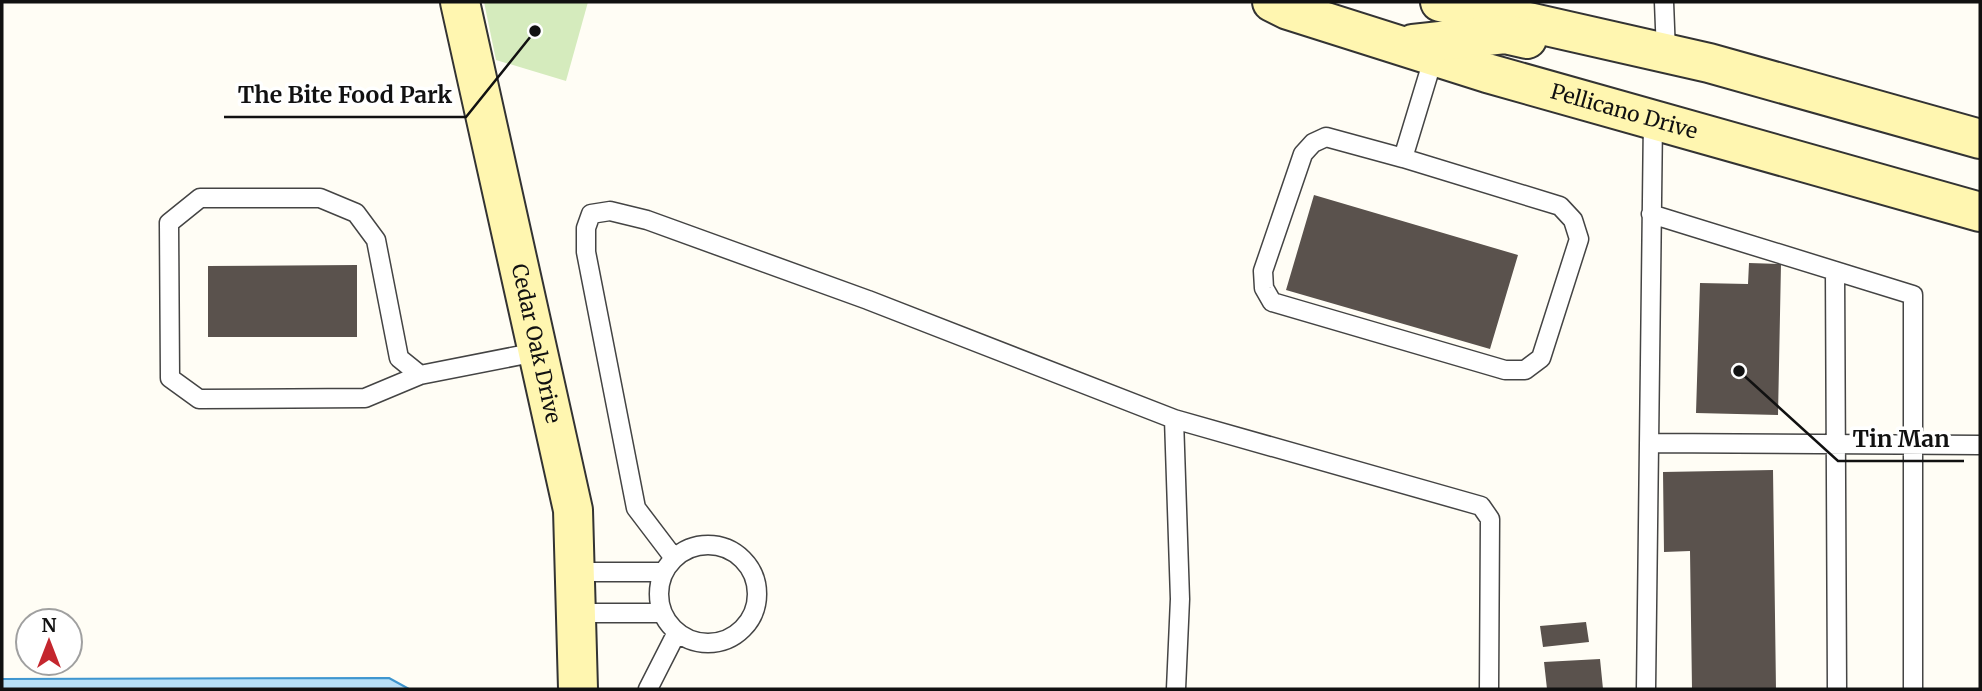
<svg xmlns="http://www.w3.org/2000/svg" width="1982" height="691" font-family="Merriweather,serif">
<rect width="100%" height="100%" fill="#fffdf5"/>
<path fill="#d5ebbd" d="M484,2h104l-22,79 -70,-21z"/>
<path fill="#b9e0f7" stroke="#3f96cf" stroke-width="2" d="M389,678l20,11h-407v-10z"/>
<path fill="#5a524d" d="M1314,195l204,60 -28,94 -204,-59z
M1749,263l32,1 -3,151 -82,-2 4,-130 48,1z
M357,265v72h-149v-71z
M1773,470l3,219h-84l-2,-138 -26,1 -1,-80z
M1586,622l3,20 -46,5 -3,-21z
M1600,659l3,30h-56l-3,-27z"/>
<g fill="none" stroke-linecap="round" stroke-linejoin="round">
<g stroke="#444" stroke-width="21">
<path id="lane" d="M1664,2l2,51
M1403,158l157,48 13,14 6,19 -38,119 -16,12h-20l-233,-68 -8,-14 -1,-17 40,-117 10,-11 13,-6 77,21 31,-102
M1651,214l262,81v394
M1835,271l2,418
M420,375l-21,-17 -23,-118 -20,-27 -36,-15h-120l-31,25 1,155 29,21 166,-1 55,-23 117,-23
M1174,419l6,180 -4,90
M1649,443l331,2
M659 594a49 49 0 1 1 98 0a49 49 0 1 1-98 0Z
M674,558l-38,-50 -50,-256v-24l5,-14 19,-3 37,9 221,80 306,119 307,87 9,13 -1,170
M575,572h88
M576,613h86
M648,689l29,-57
M1646,689l7,-570"/>
</g>
<g stroke="#333" stroke-width="42">
<g id="secondary">
<path id="s1" d="M460,2l113,508 5,179"/>
<path id="s2" d="M1272,2l16,8 199,63 493,139"/>
<path d="M1440,2l269,61 271,76"/>
<path d="M1413,44l92,-10 22,5"/>
</g>
</g>
<use href="#lane" stroke="#fff" stroke-width="18"/>
<use href="#secondary" stroke="#fff6b0" stroke-width="38"/>
</g>
<g text-anchor="middle" stroke-width="7" stroke-linejoin="round" paint-order="stroke">
<g font-size="21" fill="#111" stroke="#fff">
<text dy="7" stroke="none"><textPath href="#s2" startOffset="369">Pellicano Drive</textPath></text>
<text dy="7" stroke="none"><textPath href="#s1" startOffset="350">Cedar Oak Drive</textPath></text>
</g>
</g>
<path fill="none" stroke="#111" stroke-width="2.5" d="M535 31L466 117H224M1739 371L1838 461H1964"/>
<g fill="#111" stroke="#fff" stroke-width="2.5">
<circle cx="535" cy="31" r="7"/>
<circle cx="1739" cy="371" r="7"/>
</g>
<g font-size="23" text-anchor="middle" font-weight="bold" fill="#111" stroke="#fff" stroke-width="7" stroke-linejoin="round" paint-order="stroke">
<text x="345" y="103">The Bite Food Park</text>
<text x="1901" y="447">Tin Man</text>
</g>
<rect width="1982" height="691" fill="none" stroke="#111111" stroke-width="7"/>
<g transform="translate(49 642)"><circle r="33" fill="#ffffff" stroke="#a0a0a0" stroke-width="2"/>
<path d="M0-5L12 26L0 18L-12 26Z" fill="#c4262e"/>
<text y="-10" font-size="19" font-weight="bold" text-anchor="middle" fill="#111111">N</text>
</g>
</svg>
